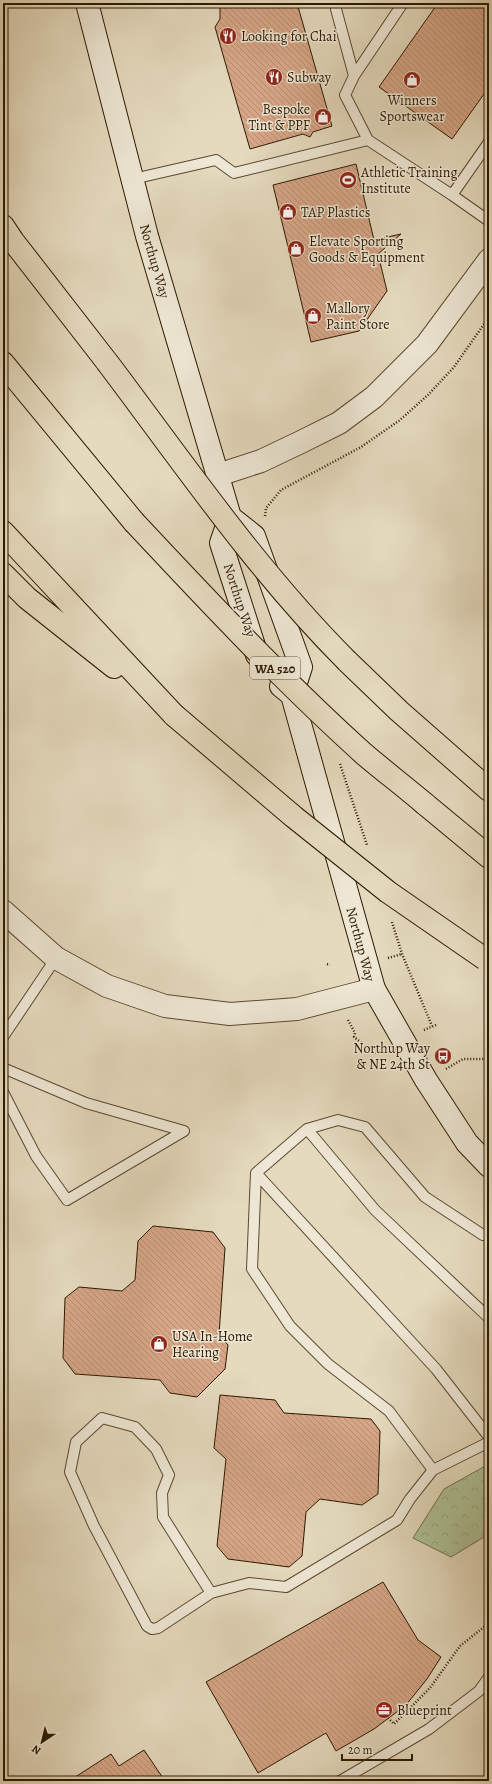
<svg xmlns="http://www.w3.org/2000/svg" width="492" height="1784" font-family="Alegreya,serif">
<defs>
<pattern id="forest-crowns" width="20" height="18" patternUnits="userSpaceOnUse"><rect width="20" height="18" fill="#aec197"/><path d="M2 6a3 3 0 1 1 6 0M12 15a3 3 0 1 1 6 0" fill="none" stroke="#96a580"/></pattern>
<pattern id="building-back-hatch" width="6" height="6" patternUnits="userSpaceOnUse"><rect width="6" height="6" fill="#d6a687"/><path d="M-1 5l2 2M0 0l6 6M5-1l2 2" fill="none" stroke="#b88e73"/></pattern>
</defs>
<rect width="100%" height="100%" fill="#e5dabe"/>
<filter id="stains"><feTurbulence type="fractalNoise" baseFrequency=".005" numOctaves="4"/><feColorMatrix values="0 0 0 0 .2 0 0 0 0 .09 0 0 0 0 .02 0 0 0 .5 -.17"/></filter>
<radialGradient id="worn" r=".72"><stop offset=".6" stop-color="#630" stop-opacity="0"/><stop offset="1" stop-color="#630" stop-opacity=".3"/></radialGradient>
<path fill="url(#forest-crowns)" stroke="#6d6d4c" d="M489,1464v70l-38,23 -38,-19 31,-49z"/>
<path fill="url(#building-back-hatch)" stroke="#2c1900" d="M220,3h77l35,123 -19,6 -3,5 -7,-3 -53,15 -35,-122 5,-8z
M438,3h51v84l-37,52 -73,-52z
M356,164l18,76 27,-6 -23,20 9,37 -28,40 -48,11 -38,-157z
M153,1226l60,6 12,16 -6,87 9,10 -3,24 -28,28 -27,-4 -10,-13 -85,-6 -12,-16 2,-60 14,-11 43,4 13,-11 3,-39z
M220,1395l55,5 9,13 87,6 9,12 -2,63 -16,11 -42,-6 -14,13 -4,44 -13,11 -61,-8 -11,-13 9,-87 -12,-11z
M383,1582l35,58 23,17 -14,22 -21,26 -32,24 -38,22 -10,-18 -68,40 -52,-91z
M144,1750l21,31h-96l42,-27 8,12z"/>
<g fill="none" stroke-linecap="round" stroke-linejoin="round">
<g stroke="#5a4930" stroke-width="12">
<path id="service" d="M336,3v6l18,67 -9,19 23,45
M354,76l49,-73
M133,179l83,-19 18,13 134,-33 84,55 37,26
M452,195l37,-53
M3,1037l53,-79
M3,1068l83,35 98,28 -117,69 -31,-44 -33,-64
M307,1129l68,81 114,108
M256,1173l-4,96 38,57 38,38 61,47 44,59 56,-28
M489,1233l-6,2 -58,-38 -60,-70 -27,-7 -31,9 -51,44 180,196 53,68
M211,1593l-48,-76 -1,-24 7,-18 -13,-26 -21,-22 -33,-9 -26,24 -6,30 24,54 53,100 5,3 6,-1 53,-35 38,-10 37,4 111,-67 13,-21 23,-29
M340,1781l89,-52 50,-38 10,-14"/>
</g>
<g stroke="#5a4930" stroke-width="24">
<path id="tertiary" d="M218,475l43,-14 40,-19 38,-19 35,-26 53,-53 62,-84
M3,911l53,47 51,28 58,20 65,8 67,-5 77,-20"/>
</g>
<g stroke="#2c1900" stroke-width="24">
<path id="secondary" d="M87,3l60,233 83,281 24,19 47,131 -9,28
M230,517l-9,26 36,112
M281,686l11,9 82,294 52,91 41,63 22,23"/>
</g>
<g stroke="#2c1900" stroke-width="24">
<path id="motorway" d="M3,226l10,15 94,121
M3,363l131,159
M3,532l171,183
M3,574l24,24 87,69
M347,661l52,50 90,79
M425,804l64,53"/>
</g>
<path stroke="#2c1900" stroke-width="2.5" stroke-dasharray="1 2" stroke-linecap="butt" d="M265,516l1,-8 15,-18 80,-43 39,-27 28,-25 26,-28 35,-50
M340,764l27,81
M392,922l10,32 30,72
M388,958l14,-4
M327,964l3,1
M348,1020l7,13 -1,4 22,17 7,-4
M424,1030l12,-5
M446,1069l17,-10h26
M388,1718l6,6 36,-36 30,-42 29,-23"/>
<use href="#service" stroke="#eee7d5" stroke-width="10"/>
<use href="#tertiary" stroke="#eee7d5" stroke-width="22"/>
<use href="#secondary" stroke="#eee7d5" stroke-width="22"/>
<use href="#motorway" stroke="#e5dabe" stroke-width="22"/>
<g stroke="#2c1900" stroke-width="24" stroke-linecap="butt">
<path id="motorway-bridge" d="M107,362c77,102 150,209 240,299
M134,522c74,79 149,159 230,232 20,17 41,33 61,50
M174,715l120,102 94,75 97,67"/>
</g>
<use href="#motorway-bridge" stroke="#e5dabe" stroke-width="22"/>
</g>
<defs>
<g id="restaurant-disc" transform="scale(0.9)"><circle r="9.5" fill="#8f2418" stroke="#eee7d5"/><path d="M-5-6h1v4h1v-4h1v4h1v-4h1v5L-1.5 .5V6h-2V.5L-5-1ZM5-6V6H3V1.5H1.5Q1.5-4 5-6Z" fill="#fff"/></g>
<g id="shop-disc" transform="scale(0.9)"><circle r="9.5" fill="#8f2418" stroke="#eee7d5"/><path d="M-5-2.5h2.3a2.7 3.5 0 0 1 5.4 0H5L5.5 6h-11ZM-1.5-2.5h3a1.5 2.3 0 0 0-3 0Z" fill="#fff"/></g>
<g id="stadium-disc" transform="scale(0.9)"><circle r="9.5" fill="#8f2418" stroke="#eee7d5"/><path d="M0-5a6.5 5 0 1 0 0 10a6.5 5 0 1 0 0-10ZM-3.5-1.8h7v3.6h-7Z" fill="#fff"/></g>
<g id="bus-disc" transform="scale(0.9)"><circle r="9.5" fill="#8f2418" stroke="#eee7d5"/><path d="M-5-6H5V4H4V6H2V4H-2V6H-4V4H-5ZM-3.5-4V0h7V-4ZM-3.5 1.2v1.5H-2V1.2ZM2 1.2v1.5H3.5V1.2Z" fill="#fff"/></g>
<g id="office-disc" transform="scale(0.9)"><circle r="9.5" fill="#8f2418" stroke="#eee7d5"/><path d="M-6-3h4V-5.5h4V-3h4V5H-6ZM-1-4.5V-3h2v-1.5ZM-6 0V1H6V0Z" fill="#fff"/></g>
</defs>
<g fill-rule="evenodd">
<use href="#restaurant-disc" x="228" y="36"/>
<use href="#restaurant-disc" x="274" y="77"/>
<use href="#shop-disc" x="412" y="80"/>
<use href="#shop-disc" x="323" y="117"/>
<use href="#stadium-disc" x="348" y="180"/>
<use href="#shop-disc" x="288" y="212"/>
<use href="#shop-disc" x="296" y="249"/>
<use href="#shop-disc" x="313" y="316"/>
<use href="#bus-disc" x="443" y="1056"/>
<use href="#shop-disc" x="159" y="1344"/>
<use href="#office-disc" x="384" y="1710"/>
</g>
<g text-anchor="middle" stroke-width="3" stroke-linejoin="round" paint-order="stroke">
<rect fill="#eee7d5" stroke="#665740" stroke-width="1" x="250" y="657" width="50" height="22" rx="3"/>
<g font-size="13" font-weight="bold" fill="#2c1900">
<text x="275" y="673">WA 520</text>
</g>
<g font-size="14" fill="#2c1900" stroke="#eee7d5" text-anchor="start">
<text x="241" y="41">Looking for Chai</text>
<text x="287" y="82">Subway</text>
<text x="412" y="105" text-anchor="middle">Winners<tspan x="412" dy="16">Sportswear</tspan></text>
<text x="310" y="114" text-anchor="end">Bespoke<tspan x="310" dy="16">Tint &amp; PPF</tspan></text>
<text x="361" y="177">Athletic Training<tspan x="361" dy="16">Institute</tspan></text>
<text x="301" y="217">TAP Plastics</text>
<text x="309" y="246">Elevate Sporting<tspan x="309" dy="16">Goods &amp; Equipment</tspan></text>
<text x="326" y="313">Mallory<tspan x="326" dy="16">Paint Store</tspan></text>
<text x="430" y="1053" text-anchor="end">Northup Way<tspan x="430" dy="16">&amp; NE 24th St</tspan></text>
<text x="172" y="1341">USA In-Home<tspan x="172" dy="16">Hearing</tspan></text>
<text x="397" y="1715">Blueprint</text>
</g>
<g font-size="14" fill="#2c1900" stroke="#eee7d5">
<text transform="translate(155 261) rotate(74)" y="5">Northup Way</text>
<text transform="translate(240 600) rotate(72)" y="5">Northup Way</text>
<text transform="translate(361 944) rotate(75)" y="5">Northup Way</text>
</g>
</g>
<rect width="492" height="1784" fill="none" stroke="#e5dabe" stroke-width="16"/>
<rect x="4" y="4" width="484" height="1776" fill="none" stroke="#2c1900" stroke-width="2"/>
<rect x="8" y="8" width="476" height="1768" fill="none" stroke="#2c1900"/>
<g transform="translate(42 1742) rotate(215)" stroke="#eee7d5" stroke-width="3" paint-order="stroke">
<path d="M0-3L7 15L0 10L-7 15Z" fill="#2c1900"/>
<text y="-6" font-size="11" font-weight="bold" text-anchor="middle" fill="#2c1900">N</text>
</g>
<path d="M342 1754v6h70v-6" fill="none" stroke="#2c1900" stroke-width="2"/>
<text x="348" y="1754" font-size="12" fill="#2c1900" stroke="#eee7d5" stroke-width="3" paint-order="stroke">20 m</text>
<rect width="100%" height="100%" filter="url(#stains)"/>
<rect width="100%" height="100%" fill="url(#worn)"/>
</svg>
